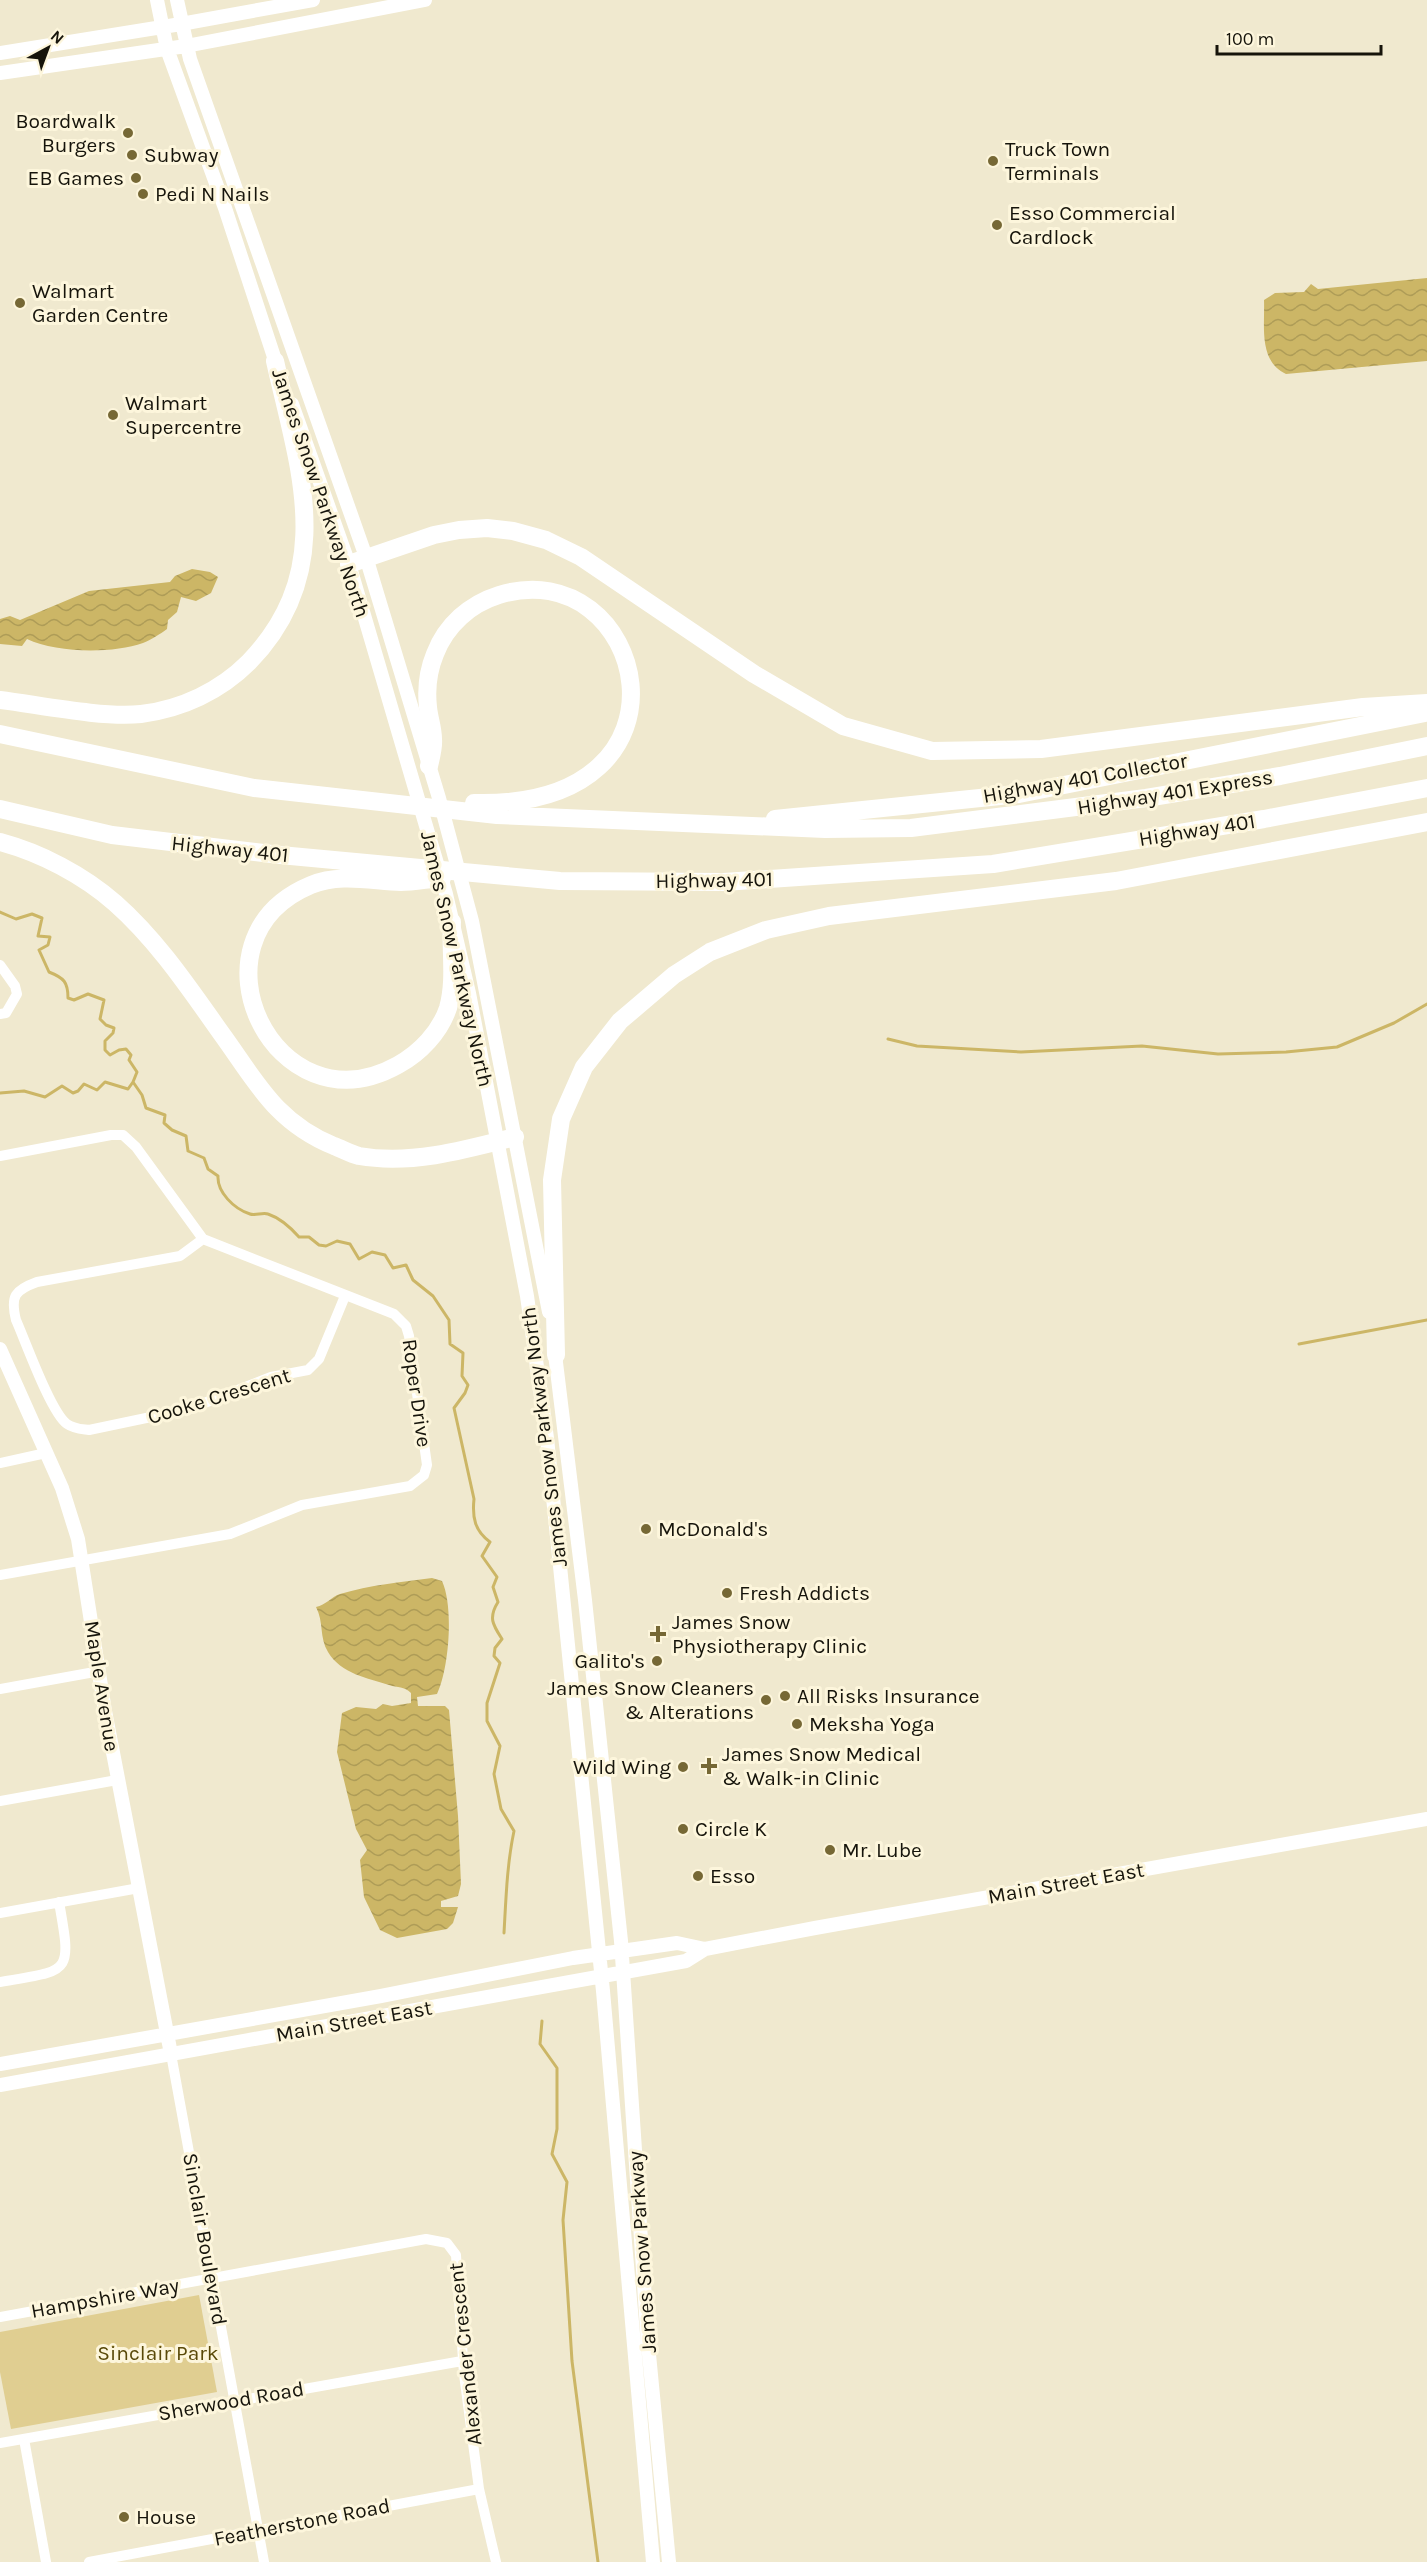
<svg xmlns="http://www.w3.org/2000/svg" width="1427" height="2562" font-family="Karla,sans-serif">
<defs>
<pattern id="water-waves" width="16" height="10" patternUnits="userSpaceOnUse" patternTransform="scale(1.5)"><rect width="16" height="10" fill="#ccb666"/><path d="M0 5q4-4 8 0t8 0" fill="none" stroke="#ae9c57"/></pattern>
</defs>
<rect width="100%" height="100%" fill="#f0e9cf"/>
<path fill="#e0ce91" d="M199,2295l18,97 -206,37 -11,-57v-40z"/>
<path fill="url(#water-waves)" d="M1427,278v83l-141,13c-28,-13 -21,-48 -22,-74l11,-7 29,-1 7,-8 7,5z
M192,569l18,3 8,5 -7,16 -15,8 -15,-4 -4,15 -9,8 -1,9c-7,5 -16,11 -24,14 -31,11 -87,10 -116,-4l-5,7 -22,-2v-25l10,-3 10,4 69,-29 81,-9 5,-6z
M432,1578l10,3c12,26 7,88 -5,113l-20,3 1,9h27l4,4 9,106 3,68 -3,12 -17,5v6h17l-5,16 -6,6 -50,9 -17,-8 -16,-33 -4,-37 7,-10 -11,-21 -19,-77 5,-39 14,-6 20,2 7,-5 9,2 19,-3v-10c-7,-7 -13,-5 -22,-8 -21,-7 -48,-11 -61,-33 -9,-15 -4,-30 -12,-45 10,-2 15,-10 24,-13 30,-9 61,-12 92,-16z"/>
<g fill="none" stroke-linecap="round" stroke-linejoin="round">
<path stroke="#ccb666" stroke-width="3" d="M0,912l16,7 16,-5 10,4 -4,18 12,1 -2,8 -9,5 10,22c15,6 19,10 19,26l6,2 14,-6 16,6 -4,19 6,6 8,3 -1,5 -8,8v9l5,5 9,-5 7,-1 5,6 -2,5 8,12 -4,10 9,13 4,13 19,7 -1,8 8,7 14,6 2,15 16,7 4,11 10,7c-1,16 16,33 32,38 5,2 13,-2 18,0 12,4 23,14 31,23h10l10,8 7,1 11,-5 13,3 9,15 13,-7 13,3 8,13 13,-3 7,15 20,16 16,24 1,24 13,9 -1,23 6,9 -3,8 -11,15 20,91c-2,19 1,32 16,43l-8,14 15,21 -4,10 5,15c-10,16 -5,23 4,37l-7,9 -1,8 6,7 -13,40v18l13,25 -6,28 7,35 13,22c-7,33 -8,67 -10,102
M888,1039l29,7 104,6 121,-6 76,8 68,-2 51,-5 57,-24 33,-19
M0,1093l24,-2 21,6 17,-11 11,7 5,-2 6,-7 13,6 8,-8 23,7 5,-7
M1299,1344l128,-24
M542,2021l-2,23 17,24v61l-5,25 15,28 -4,38 9,141 26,201"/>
<path stroke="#fff" stroke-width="10" d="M0,965l15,21 2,8 -11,19 -6,1
M0,1156l111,-21h12l13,12 67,92 191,75 12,12 3,10 18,129 -3,10 -14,11 -108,19 -72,29 -230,41
M203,1239l-23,17 -143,26c-22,8 -27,14 -21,38 9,20 35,93 51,104 7,5 15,5 22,6l100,-21 82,-32 37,-7 11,-11 26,-63
M0,1463l46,-10
M0,1689l100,-18
M0,1801l117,-21
M0,1913l139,-25
M0,1982c71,-12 72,-7 59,-80
M171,2054l93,508
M0,2317l426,-78 21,4 9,12 8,119 15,115 17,73
M24,2439l22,123
M0,2443l462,-82
M89,2562l390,-73"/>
<path stroke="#fff" stroke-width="14" d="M157,0l10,49 58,159 53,161
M177,0l13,59 176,498 73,241 33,123 77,391
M0,53l181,-29 132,-24
M0,73l186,-27 239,-46
M292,404l57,160 97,330 23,99 58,303 20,142 21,207 35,346 50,571
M554,1346l31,254 36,341 27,403 21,218
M0,1349l62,139 16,51 27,172 66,343
M0,2064l381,-68 192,-38 104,-15 28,6
M0,2085l686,-124 19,-12 110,-21 612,-109"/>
<path stroke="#fff" stroke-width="18" d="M349,564l85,-29 25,-5 28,-2 26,3 33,9 35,17 173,117 89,52 89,25 109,-2 322,-42 64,-4
M0,700c40,5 102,18 141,14 41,-5 79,-23 108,-52 89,-92 50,-193 26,-301
M0,734l254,54 243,27 328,14 86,-1 235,-30 134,-22 147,-30
M429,766c2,-9 5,-19 4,-27 0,-11 -4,-21 -5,-32 -2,-18 0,-36 7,-53 11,-29 35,-50 64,-59 146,-45 213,214 -25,208
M0,809l112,26 168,20 280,26 164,1 269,-18 271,-45 163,-31
M775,819l244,-25 406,-81
M0,842c41,11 83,33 115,61 42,37 74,85 106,130 35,48 54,89 113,113 8,3 17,8 25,10 52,9 106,-6 156,-19
M442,878c-14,1 -28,4 -41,4 -30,-1 -61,-9 -90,3 -130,54 -36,249 87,180 22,-12 42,-33 50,-57 8,-29 2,-57 4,-86
M556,1355l-4,-175 9,-61 23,-52 36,-46 54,-46 36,-23 56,-22 63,-14 287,-35 311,-59"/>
</g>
<g fill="#766835" stroke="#fdf6dc" stroke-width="2">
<circle cx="128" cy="133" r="6"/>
<circle cx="132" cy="155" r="6"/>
<circle cx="993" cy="161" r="6"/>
<circle cx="136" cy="178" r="6"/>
<circle cx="143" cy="194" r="6"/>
<circle cx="997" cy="225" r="6"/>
<circle cx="20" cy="303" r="6"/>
<circle cx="113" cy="415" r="6"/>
<circle cx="646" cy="1529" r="6"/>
<circle cx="727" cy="1593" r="6"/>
<path d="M655 1625h6v6h6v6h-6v6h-6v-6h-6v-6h6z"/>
<circle cx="657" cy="1661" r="6"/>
<circle cx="785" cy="1696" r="6"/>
<circle cx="766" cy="1700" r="6"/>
<circle cx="797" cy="1724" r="6"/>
<path d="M706 1757h6v6h6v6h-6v6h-6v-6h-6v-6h6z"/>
<circle cx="683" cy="1767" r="6"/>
<circle cx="683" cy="1829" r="6"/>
<circle cx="830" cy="1850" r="6"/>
<circle cx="698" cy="1876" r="6"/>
<circle cx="124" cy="2517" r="6"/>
</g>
<g text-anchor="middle" stroke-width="6" stroke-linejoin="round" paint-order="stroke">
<g font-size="21" fill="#16140b" stroke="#fdf6dc" text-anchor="start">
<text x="116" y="128" text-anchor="end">Boardwalk<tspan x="116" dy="24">Burgers</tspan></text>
<text x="1005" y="156">Truck Town<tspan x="1005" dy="24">Terminals</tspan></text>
<text x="144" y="162">Subway</text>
<text x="124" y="185" text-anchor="end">EB Games</text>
<text x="155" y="201">Pedi N Nails</text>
<text x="1009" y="220">Esso Commercial<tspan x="1009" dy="24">Cardlock</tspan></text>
<text x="32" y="298">Walmart<tspan x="32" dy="24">Garden Centre</tspan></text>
<text x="125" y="410">Walmart<tspan x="125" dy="24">Supercentre</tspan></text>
<text x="658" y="1536">McDonald's</text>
<text x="739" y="1600">Fresh Addicts</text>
<text x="672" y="1629">James Snow<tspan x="672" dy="24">Physiotherapy Clinic</tspan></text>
<text x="645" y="1668" text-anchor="end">Galito's</text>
<text x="754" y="1695" text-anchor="end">James Snow Cleaners<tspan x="754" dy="24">&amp; Alterations</tspan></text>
<text x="797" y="1703">All Risks Insurance</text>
<text x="809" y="1731">Meksha Yoga</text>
<text x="722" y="1761">James Snow Medical<tspan x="722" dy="24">&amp; Walk-in Clinic</tspan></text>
<text x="671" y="1774" text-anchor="end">Wild Wing</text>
<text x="695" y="1836">Circle K</text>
<text x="842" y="1857">Mr. Lube</text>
<text x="710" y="1883">Esso</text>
<text x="136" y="2524">House</text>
</g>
<g font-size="21" fill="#16140b" stroke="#fdf6dc">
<text transform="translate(321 493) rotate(71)" y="7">James Snow Parkway North</text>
<text transform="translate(1085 778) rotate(-10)" y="7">Highway 401 Collector</text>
<text transform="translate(1175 792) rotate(-9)" y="7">Highway 401 Express</text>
<text transform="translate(1197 830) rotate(-9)" y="7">Highway 401</text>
<text transform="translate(230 849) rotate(6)" y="7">Highway 401</text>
<text transform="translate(714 880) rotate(-1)" y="7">Highway 401</text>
<text transform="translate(457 959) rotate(77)" y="7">James Snow Parkway North</text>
<text transform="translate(417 1393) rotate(82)" y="7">Roper Drive</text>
<text transform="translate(219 1396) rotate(-17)" y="7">Cooke Crescent</text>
<text transform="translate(544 1437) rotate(-97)" y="7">James Snow Parkway North</text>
<text transform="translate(102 1686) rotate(81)" y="7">Maple Avenue</text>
<text transform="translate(1066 1883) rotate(-10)" y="7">Main Street East</text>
<text transform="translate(354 2021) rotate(-10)" y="7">Main Street East</text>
<text transform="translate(205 2239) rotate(80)" y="7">Sinclair Boulevard</text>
<text transform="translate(642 2252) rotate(-94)" y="7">James Snow Parkway</text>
<text transform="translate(105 2298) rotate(-10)" y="7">Hampshire Way</text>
<text transform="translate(465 2354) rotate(-96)" y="7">Alexander Crescent</text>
<text transform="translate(231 2401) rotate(-10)" y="7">Sherwood Road</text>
<text transform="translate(302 2522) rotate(-11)" y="7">Featherstone Road</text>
</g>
<g font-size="21" fill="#594908" stroke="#fdf6dc">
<text x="158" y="2360">Sinclair Park</text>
</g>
</g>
<g transform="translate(48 48) rotate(41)" stroke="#fdf6dc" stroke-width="4.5" paint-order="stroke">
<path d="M0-4.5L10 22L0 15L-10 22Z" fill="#16140b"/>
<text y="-9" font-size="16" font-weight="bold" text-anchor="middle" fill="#16140b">N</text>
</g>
<path d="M1217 45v9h164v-9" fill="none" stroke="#16140b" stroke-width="3"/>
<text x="1226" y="45" font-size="18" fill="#16140b" stroke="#fdf6dc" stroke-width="4.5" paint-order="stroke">100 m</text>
</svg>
